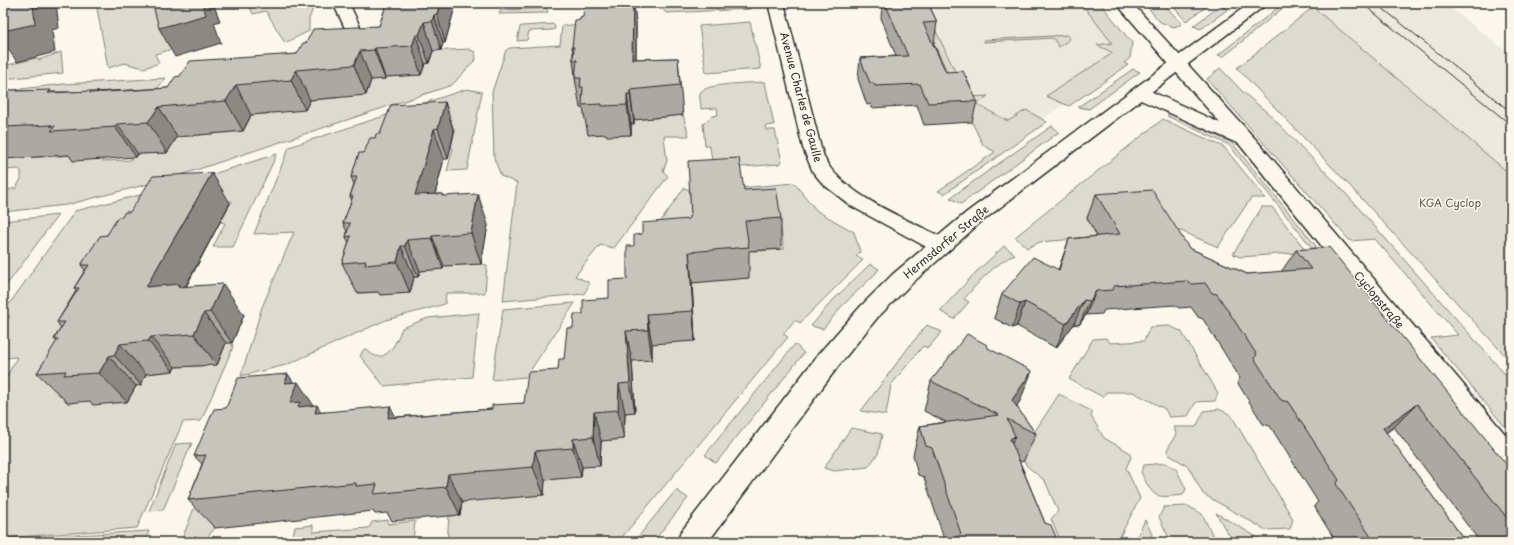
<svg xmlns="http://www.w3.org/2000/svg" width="1514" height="545" font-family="'Playpen Sans',sans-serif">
<rect width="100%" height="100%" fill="#fbf7ec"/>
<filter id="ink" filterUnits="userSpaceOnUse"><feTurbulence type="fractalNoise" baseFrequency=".025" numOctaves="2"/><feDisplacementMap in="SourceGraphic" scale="8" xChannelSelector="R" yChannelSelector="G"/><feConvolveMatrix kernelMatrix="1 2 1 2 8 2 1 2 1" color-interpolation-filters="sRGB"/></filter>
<g filter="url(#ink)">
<path fill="#ebe8de" d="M915,3h185l32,40 -2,15 -135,94 -12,-7z
M1308,3h136l67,52v120z"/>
<path fill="#dddad0" stroke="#84827e" d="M96,3h94l-17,46 -18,5 4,9 -15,5 -20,-5 -16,5z
M248,3h67l-6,16v12l-24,12 -19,-32 -13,3z
M657,3h92l1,6 -84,4z
M1081,3h19l32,40 -2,15 -6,5 4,2 -59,41 -23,-10 67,-43 -16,-8 15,-2z
M1144,3h19l19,21 -8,3 -14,-5z
M1170,3h42l-26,18z
M1284,3h5l-66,54 -5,-2z
M1220,6l8,3 -27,20 -8,-3z
M1313,7l198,168v187l-160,-175 -114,-119z
M546,8l2,4 -3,1 -46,1 2,-4z
M929,16l38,81 21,-1 -12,8 32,17 18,-11 21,12 -103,72 -6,-3 57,-39 -12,-7 -61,-126z
M750,22l11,47 -55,4 -7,-47z
M587,23l-11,37 -1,16h4l2,32h5l21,26 24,1v-11h3v-4l49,-5 6,21h-25l3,25 -4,10 5,5 -54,72 -14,-3 -25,31 15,7 -6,11 -81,7 14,-118 -16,-7 -7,-18 -2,-66 14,-42 4,-2 50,-3 2,-19z
M554,24l1,5 -2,1 -24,1 -2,9 -10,1 3,-14 2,-1z
M1068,35l2,4 -11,8 -6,-9 -69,4 -1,-2z
M468,49l7,3 1,7 -24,26 -280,93 -106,27 -63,7v-21l13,-3 5,-9v-8l-2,-2 -16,1v-11l72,-4 28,4 -1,2 28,-1 8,-6 29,-1 10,-16 66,-6 7,-13 -1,-3 17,-1 44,-14 27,-2 33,-18 15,-1v-2l36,-2 4,-11 4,-1 4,-12z
M61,52l2,21 -60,6v-13l34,-8 1,2z
M1220,68l24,25 25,21 71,73 171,194v53l-80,-96 27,-3 -83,-96 -25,2 -143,-162z
M1133,69l7,3 -51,37 -11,-2z
M166,78l-37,44 -126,-31 61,-7z
M765,82l9,43 -9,1 1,4h9l7,32 -3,2 -48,4 -19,-7 -2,-14 -5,-2 -2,-21 9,-8 6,-1 -1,-7 -16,1c0,-5 -2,-12 -1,-16 4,-10 54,-10 65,-11z
M467,89l15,3 -15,78 -20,1 6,-23h-2l4,-18h-17l-81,163 24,-1 -1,3 30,-2 4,-16h4l2,-6 23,-2 1,-3 37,-2 6,1 -2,28h-39l-1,11 -59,16 -100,45 -45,11 21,-69 32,-75 -40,2 35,-87z
M1170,113l62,30 84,103 -3,3 -84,-104 -62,-29z
M1163,119l61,28 41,51h-14l-33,49 -37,-16 -94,-13 11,19 -58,5 -13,6 -12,-11z
M1052,126l7,6 -98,72 -11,-6z
M277,154l-44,93h-20l12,-24 -5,-1 12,-21h-17l-120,199 32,2 9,-16 5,-1 5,-11 27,-3 2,-4 42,-2 9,-22h6l1,4 -32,74 -18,1 -46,106 -134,10v-154l14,-27 -14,1v-32l7,-10h-7v-3l72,-102 97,-24z
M794,183l23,28 37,21 6,20 -4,4 7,4 -63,63 -5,-3 -12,14 5,3 -170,205h-171l2,-26 11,-1 2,-13 83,-22 36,-4 1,-9 18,-2 1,-24 23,-2 1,-26 10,-1 -3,-51 20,-21 34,-60 53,-31 17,2 28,-2 -3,-19 -41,-42z
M684,188l6,2 2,43 -30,1 -1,-13z
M1262,207h10l35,45 -67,5 -7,-3z
M58,215l-55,75v-69z
M1004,246l11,8c-21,11 -36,27 -51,45l5,3 -15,17 -14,-8 34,-37z
M870,264l9,5 -4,5 -33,32 -19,23 -12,-3 22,-26z
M575,303l-49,74 -34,3 11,-71z
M479,313l-7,64 -88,9 -24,-30 4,-7h2c18,20 30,-5 36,-21l26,-10z
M927,325l15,7 -14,16 -5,-2 -32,39 -5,30 -25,-4 50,-67z
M1169,326l12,5 37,62 -3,8 -19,1 -8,14 -19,1 -4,-8 -32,-17h-27l-3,5 -34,-18 24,-40 13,-1 4,5 34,-2 6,-14z
M795,344l9,9 -88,110 -11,-8z
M1059,394l34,18 -2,4 13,22 25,14 2,5 -5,11 14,30 -23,44h-56l-10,-23 7,-8 -13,-30 -18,-15 -7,-12z
M1219,409l12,6 62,104 -3,10 -24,1 -63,-36 -15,-28 -19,-11 -2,-5 9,-16 -2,-7h22l8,-16z
M229,417l-5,85 -9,26 -12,14h-22z
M851,428l31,6 -4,20 -10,13 -34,4 -10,-3z
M192,443l-29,67 -14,1 27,-67z
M1166,463l10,6 10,20 -3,6c-29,3 -29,4 -42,-23l3,-7z
M676,490l12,8 -35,44h-19z
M1188,506l14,8 14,28h-45l-12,-25 5,-10z
M1216,513l44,26 2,3h-25l-9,-8z
M388,520v4l27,-3 -2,21h-122l4,-15 18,-2v7l56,-4 3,-6z
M1145,520l7,14 -2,8h-15z
M149,531l-4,11h-142v-3z"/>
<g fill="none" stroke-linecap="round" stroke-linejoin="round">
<g stroke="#2b2b2b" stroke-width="3">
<path id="minor" d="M333,3h16l11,24 -2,3h-12z
M768,3h16l37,145c2,6 4,12 7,17 23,33 84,57 120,75l3,5 -3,5 -8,2 -8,-2 -81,-44 -28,-22 -10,-12 -10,-24z
M1116,3h16l126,139 253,299v31l-9,-4 -263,-324 -105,-47 -3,-4 3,-4 6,-1 6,1 74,34z"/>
</g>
<g stroke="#2b2b2b" stroke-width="3">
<path id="major" d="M1250,3h18l-287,219 -72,64 -32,32 -38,47 -131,177h-31l4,-10 140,-181 40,-45 32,-32 74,-62z"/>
</g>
<use href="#minor" fill="#fbf7ec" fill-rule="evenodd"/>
<use href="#major" fill="#fbf7ec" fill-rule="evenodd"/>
<path stroke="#2b2b2b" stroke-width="1" d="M1362,3l149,122
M1376,3l135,109"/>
</g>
<path fill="#aba9a2" stroke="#2b2b2b" d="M387,3h69l-11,40h-2l-2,7 -8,1 -4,12 -4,1 -4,11 -36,2v2l-14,1 -5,15 -56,5 -5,10 -54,5 -8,16 -66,6 -10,16 -29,1 -2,3 -63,4 -4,-6 -66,4v-69l17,1 32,1h41l75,-4 12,-12 117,-22 9,-11 73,-17z
M882,3h46l9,19 -3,21h-1l13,29 31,29 -5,21 -48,3 -7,-20 -45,3 -1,-4 -4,1 -9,-26 2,-21 36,-2 -15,-38z
M636,22v37l42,-1 5,57 -49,5v4h-3v11l-24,1 -1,-2 -18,1 -5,-27h-3l-5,-30v-3l-2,-15v-7l-1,-6z
M445,102l9,30 -6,27h-4l-9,35h8l1,2 44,29 -7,39 -37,2 -1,3 -23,2 -2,6h-4l-4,16 -30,2 -2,-3 -21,1 -15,-30 7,-20 -3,-6 1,-5 -4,-9 9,-22 -2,-5 4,-12 -3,-7 13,-24 11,-15 5,-4z
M744,190l37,28v31l-32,2v27l-57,5 3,58 -43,3v16l-20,1 3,51 -10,1 -1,26 -23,2 -1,25 -18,1 -1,10 -36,3 -1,15 -82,7 -2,13 -68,6 -5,-8 -12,1 -2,-3 -158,17 -27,-28 14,-36 -8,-8 32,-48 67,-26 20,24 8,6 75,5 96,-8 32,-6 34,-33 6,-11 9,-31 10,-14 26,-16 18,-19 7,-33 8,-12 47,-15 2,-3z
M1096,194l93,54 58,26 34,-2 15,-22 215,220v72h-31l-86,-115 -8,6 80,109h-130l-22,-36 4,-4 -48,-76 -7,-2 -26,-42 3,-4 -37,-59 -5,-2 -7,-10 -12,1 -5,-3 -70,5 -2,4 -16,1 -7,10 -5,-1 -18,24 -39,-22 -5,2 -18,-10 8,-24 56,-24 11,-31 28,-3 -10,-18z
M230,203l-44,84 58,28 -12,28h-6l-9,22 -42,2 -2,4 -27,3 -5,11 -5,1 -9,16 -34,3 -3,-4 -22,2 -31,-30 20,-31 -3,-3 7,-11 -4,-6 19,-31 -2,-3 11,-18 -4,-5 41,-48z
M988,348l32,53 -4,5 20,28 -13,28 -4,-2 26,63 13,19h-113l-21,-65 -6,-2 -5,-20 7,-29 26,-4 -22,-11 7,-30z"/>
<path fill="#8b8984" stroke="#2b2b2b" d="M33,3h23l3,25 -7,2 3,22 -38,10 -14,-20v-11z
M202,3h11l7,18 -6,2 7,20 -46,14 -16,-29z
M440,3h16l-11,40 -8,-29z
M633,3h1l2,19v66l-4,-29z
M434,15l9,28 -2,7 -9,-29z
M424,22l9,29 -4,12 -10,-28z
M416,35l9,29 -4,11 -9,-29z
M375,48l10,29v2l-11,-29z
M360,51l11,29 -5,15 -12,-30z
M296,70l14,30 -5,10 -14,-30z
M236,85l15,30 -8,16 -17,-30z
M630,90l4,30v4l-4,-30z
M627,94l4,30v11l-4,-30z
M445,102l9,30 -6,27 -10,-31z
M159,107l18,30 -10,16 -19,-31z
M117,124l21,30 -2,3 -21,-30z
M434,129l10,30 -17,67 -12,-31z
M212,173l18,30 -47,88 -37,-4z
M478,194l10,31 -7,39 -10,-31z
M432,236l12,30 -1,3 -11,-31z
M407,240l13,31 -2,6 -13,-31z
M401,246l13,31 -4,16 -13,-31z
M689,252l3,31 3,58 -2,-30z
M223,284l21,31 -12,28 -22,-31z
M1096,291l-10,24 -7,10 11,-24z
M1084,300l-10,24 -18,24 10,-24z
M1025,302l-8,24 -5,2 8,-24z
M204,313l22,30 -9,22 -23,-31z
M647,314l5,30v16l-4,-30z
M626,331l6,30 3,51 -5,-29z
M151,337l24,30 -2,4 -25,-30z
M120,344l26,30 -5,11 -27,-30z
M109,356l27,30 -9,16 -28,-29z
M1032,371l-12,30 -12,19 4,-20z
M288,374l8,12 2,-4 18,27 1,-4 19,30 -46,-32 -5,-20z
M619,384l6,29 -1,26 -6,-29z
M1417,404l-23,23 -33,24 22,-23z
M390,406l16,30 -18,-18z
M594,412l7,29 -1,25 -7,-29z
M1015,436l-12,29 7,-26z
M573,439l9,28 -1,10 -8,-29z
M535,451l10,29 -1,15 -11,-28z
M448,474l14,28 -2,13 -14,-28z"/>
<path fill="#c7c4bc" stroke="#2b2b2b" d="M3,3h30l2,21 -32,7z
M160,3h42l4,12 -47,13 -6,-23z
M387,3h53l-3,11 -3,1 -2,6 -8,1 -5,13h-3l-4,11 -37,2 -1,2 -14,1 -6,14 -58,5 -5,10 -55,5 -10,16 -67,6 -11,15 -31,2 -2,3 -64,4 4,-5h-5l2,-1 -49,2v-37h15l-1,1 34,-1 -3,3 43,-2 -1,2 78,-5 7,-11 5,-1 10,-15 107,-7 6,-11h3l7,-14 66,-3z
M584,3h49l-1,56 46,-1 2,27 -50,5v4h-3v11l-25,1v-2l-20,1 1,-18h-3l1,-9h-6l2,-18h-4l1,-13h-2l3,-27h5v-2l3,-1z
M885,3h43l9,19 -14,1 23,49 17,-1 14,30 -49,2 -8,-19 -45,2 -1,-3h-4l-10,-25 48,-2z
M445,102l-7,26 -4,1 -19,66 28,-1 -1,2 36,-2 -7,39 -39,3v2l-25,2 -2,6h-4l-4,16 -32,3 1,-4 -24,2 9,-27 -5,1 4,-14h-7l10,-27h-3l7,-19h-6l8,-24h5l6,-15h5l1,-4h4l11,-29z
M739,158l5,32 32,-2 5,30 -36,3 4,26 -60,5 4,59 -46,3 1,16 -22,1 4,52 -11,1 -1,26 -24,2 -1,25 -20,2v9l-38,3 -2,16 -85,7 -2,13 -72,7 3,-10 -21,2v-3l-168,17 18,-45 -12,1 20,-47 12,-1 12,-30 50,-4 -3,9 13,-1 -8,21 10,-1 -2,5 19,-2 -2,8 75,-7 -2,12 104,-9v-4l32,-2 4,-31 30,-2 1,-11h5l3,-31h6l1,-14h9v-14l26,-2v-18l18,-1v-33h7v-11l8,-1v-11l47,-4v-3h2l-3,-55z
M212,173l-66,114 33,-3 -1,3 45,-3 -13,28 -6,1 -10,21 -43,3 -3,4 -28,3 -6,11 -5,1 -10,17 -35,2 2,-4 -29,2 21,-34h-4l11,-17h-8l22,-34h-5l15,-23h-8l19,-29 7,-1 11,-18h4l3,-5h5l23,-36z
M1152,190l37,58 58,26 64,-5 -15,-19 33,-3 182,223v53l-94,-119 -34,24 83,114h-89l-4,-2 -37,-56 3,-4 -51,-78 -7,-2 -27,-42 3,-3 -40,-61 -5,-1 -7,-10 -13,1 -5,-3 -73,5 -1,4 -17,1 -6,10 -6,-1 -18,24 -41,-22 -5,2 -18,-10 31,-37 26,13 10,-31 51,-5 -24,-40z
M967,334l20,11 1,3 44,23 -20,29 24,34 -29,-15 8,17 -5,3 35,84 6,2 7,17h-100l-2,-4 5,-4 -29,-86 -6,-2 -6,-20 79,-11 -68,-34z"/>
</g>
<g text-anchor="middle" stroke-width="3" stroke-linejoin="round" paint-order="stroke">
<g font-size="11" fill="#2b2b2b" stroke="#fbf7ec">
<text transform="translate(801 97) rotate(75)" y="4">Avenue Charles de Gaulle</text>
<text transform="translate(946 242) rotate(-40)" y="4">Hermsdorfer Straße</text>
<text transform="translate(1379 300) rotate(50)" y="4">Cyclopstraße</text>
</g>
<g font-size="11" fill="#585754" stroke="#fbf7ec">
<text x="1450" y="207">KGA Cyclop</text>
</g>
</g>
<rect width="1514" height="545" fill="none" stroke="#fbf7ec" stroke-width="16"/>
<rect x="8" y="8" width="1498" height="529" fill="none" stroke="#2b2b2b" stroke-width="1.5" filter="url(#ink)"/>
</svg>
